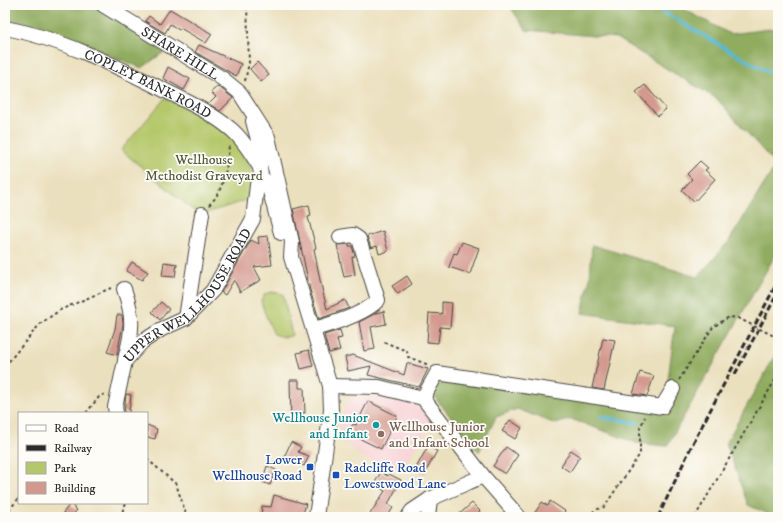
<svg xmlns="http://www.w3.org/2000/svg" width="783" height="522" font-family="'IM FELL DW Pica',serif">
<rect width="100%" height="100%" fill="#fdfcf7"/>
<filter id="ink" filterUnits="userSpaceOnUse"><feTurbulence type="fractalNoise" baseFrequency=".025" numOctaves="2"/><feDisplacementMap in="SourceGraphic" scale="8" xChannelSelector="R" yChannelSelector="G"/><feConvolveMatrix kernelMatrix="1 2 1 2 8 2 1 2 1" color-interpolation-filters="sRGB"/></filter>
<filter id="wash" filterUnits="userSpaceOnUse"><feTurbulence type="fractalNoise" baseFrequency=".012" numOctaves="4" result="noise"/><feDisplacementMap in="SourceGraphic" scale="16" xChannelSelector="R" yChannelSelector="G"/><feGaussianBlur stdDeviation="0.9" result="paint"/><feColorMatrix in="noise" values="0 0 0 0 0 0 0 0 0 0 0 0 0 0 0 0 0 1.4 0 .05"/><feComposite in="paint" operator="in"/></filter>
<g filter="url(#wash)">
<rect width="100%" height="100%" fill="#ebe0bd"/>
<path fill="#f7cfd3" d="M395,396l19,6 19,20 -34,50 -35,-14 -26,-20v-8l7,-22 5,-8 12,-3z"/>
<path fill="#b5c76b" stroke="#70794b" d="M165,98c25,13 73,33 83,61 5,13 4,27 3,40l-45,14 -12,-2 -73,-61z
M272,292l11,2 9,41c-6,4 -12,1 -18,-1 -5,-11 -10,-21 -13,-33l4,-7z"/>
<path fill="#90ac5f" stroke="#5e6c45" d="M5,5h92l67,47 -22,16 -103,-41 -34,-7z
M509,5h167l54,29 48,-6v222l-111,196 -30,-3 -66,-24 -15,5 -39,-15 -21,8 -17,35 -47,-58 12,-17 220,33 11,-84 -93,-13 8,-35 2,-33 106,32 31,-36 47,-76 -59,-66 -101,-61 -90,-8z
M778,350v167h-3l-27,-12 -22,-62z"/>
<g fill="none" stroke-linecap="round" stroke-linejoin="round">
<path stroke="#54b9d3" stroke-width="3.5" d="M651,5l100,58 27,13
M601,417l37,6"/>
</g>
<g id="blocks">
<path fill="#d4998e" d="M170,9l42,25 -6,9 -26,-15 -1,2 -9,-6 -5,9 -20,-12 4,-5 11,8z
M199,45l42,19 -5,12 -41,-24z
M257,62l12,13 -8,7 -11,-13z
M168,67l22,12 -6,11 -21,-12z
M645,85l21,24 -8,7 -22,-24z
M218,86l15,12 -13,13 -11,-7 7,-7 -5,-5z
M700,161l8,7 -3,2 10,9 -21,23 -12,-12 10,-11 -5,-5z
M309,205l2,11 -3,1 8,31 -2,1 6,31 7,29 18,-9 4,8 -30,11 -9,-29 -17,-81z
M383,231l5,20 -9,3 -2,-8 -6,2 -4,-12z
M268,236l4,29 -18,2 7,13 -21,12 -6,-12 -9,15 -4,-3 30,-52 8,4 -1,-7z
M462,242l17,6 -9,26 -21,-7 5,-14 3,1z
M349,244v2h3l3,10 -3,1 3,18 -11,2 -7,-32z
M132,262l16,10 -6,8 -16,-9z
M164,262l13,2 -2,13 -13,-1z
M407,276l5,8 -14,10 -6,-8z
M161,302l8,7 -9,11 -8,-8z
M442,302l10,1 -2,25 -10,-1 -2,16 -11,-1 2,-29 13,1z
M384,311l2,13 -15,3 4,22 -11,2 -5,-29 17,-9z
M117,315h5l1,9 -6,31 -10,-3 8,-23z
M340,330l2,8 -5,1 3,11 -11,3 -5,-18z
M603,338l12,2 -11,50 -12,-2z
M309,350l4,16 -12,3 -4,-16z
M353,355l51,20 3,-12 21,6 -9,18 -51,-12 3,-9 -23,5 -3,-14z
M640,372l14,4 -7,20 -14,-2z
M290,380h9v8h5l1,25h-3v10h-11z
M126,394l5,1 -2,18h-5z
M368,401l29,15 -16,33 -33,-16 5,-9 3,1z
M510,420l12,8 -7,11 -13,-8z
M147,425l10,4 -2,10 -8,-2z
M291,442l10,5 -3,5 11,4 -5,10 -20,-9z
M428,446l9,5 -12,22 -9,-5z
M506,447l12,8 -13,19 -12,-8z
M571,450l9,6 -10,16 -9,-6z
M267,466l9,4 -6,15 -8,-3z
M381,472l7,4 1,-2 12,6 -13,24 5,4 -6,9h-19l17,-26 -11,-7z
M274,495l32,9 -4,13h-41l1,-11 9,1z
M550,501l15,10 -4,6h-29l10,-15 6,4z
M472,503l8,8 -6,6h-18z
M70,504l7,6 -6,7h-4l-4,-4z"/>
</g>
</g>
<g filter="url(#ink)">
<use href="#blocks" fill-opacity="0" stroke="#484641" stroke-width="1"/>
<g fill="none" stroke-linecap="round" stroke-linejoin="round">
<g stroke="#484641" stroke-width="16">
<g id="minor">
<path id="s1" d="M103,5l120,74 16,13 29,45 24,105 -1,15 39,129 1,24 -15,107"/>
<path id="s2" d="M5,28c55,10 109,37 159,62 24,12 48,23 68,40 12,10 19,24 28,37"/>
<path d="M253,121l9,34 -2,12 1,9 7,8 13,49"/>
<path d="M124,289c10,28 9,41 1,70"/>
<path d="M186,318l16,-104"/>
<path d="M314,329c18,-5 51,-15 64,-29l-19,-61 -6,-4 -13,2"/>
<path d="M330,386l49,1 44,11 60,78 36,41"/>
<path d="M423,398l14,-25 225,34 11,-18"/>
<path id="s3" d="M116,413l-1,-6 10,-46 17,-19 20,-13 24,-11 27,-28 40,-71 4,-34 4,-9"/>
<path d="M408,517l4,-6 18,-12"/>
<path d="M428,517l2,-18 53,-23"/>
</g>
</g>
<path stroke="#484641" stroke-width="2" stroke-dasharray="3 3" stroke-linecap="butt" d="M245,81l4,-18 -2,-58
M209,205c15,-13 19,-42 20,-61
M384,342l23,9 1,6 21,8
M5,366l35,-42 20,-14 51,-22
M679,380l34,-53 16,-10 9,1
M86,413l13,-16 6,-3
M147,459l29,25 11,33
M5,515l14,-17
M120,517l6,-14
M588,517l7,-7 9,-3 36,-53v-26l5,-11
M695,517l83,-142"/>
<use href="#minor" stroke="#fff" stroke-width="14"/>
<path stroke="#2b2b2b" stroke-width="3" stroke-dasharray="6 3" stroke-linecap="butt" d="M735,374l40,-76
M658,517l34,-72 86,-164"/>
<path stroke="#484641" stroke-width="2" stroke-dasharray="3 3" stroke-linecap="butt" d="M738,318l40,20"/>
</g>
</g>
<circle fill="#0f9aa8" stroke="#fdfcf7" stroke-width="1.5" cx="376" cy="425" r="4"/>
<circle fill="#8d6e63" stroke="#fdfcf7" stroke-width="1.5" cx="381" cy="434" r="4"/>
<g fill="#1a4fb4" stroke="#fdfcf7" stroke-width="1.5">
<rect x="306" y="463" width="8" height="8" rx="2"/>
<rect x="332" y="471" width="8" height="8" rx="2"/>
</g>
<g text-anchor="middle" stroke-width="3.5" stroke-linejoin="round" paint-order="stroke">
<g font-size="14" fill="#2b2b2b" stroke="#fdfcf7">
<text dy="5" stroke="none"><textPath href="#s1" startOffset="91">SHARE HILL</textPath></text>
<text dy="5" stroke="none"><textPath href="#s2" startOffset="154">COPLEY BANK ROAD</textPath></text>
<text dy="5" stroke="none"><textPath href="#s3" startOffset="146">UPPER WELLHOUSE ROAD</textPath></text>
</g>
<g font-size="14" fill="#545a3e" stroke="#fdfcf7">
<text x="204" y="164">Wellhouse<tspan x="204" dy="16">Methodist Graveyard</tspan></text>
</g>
<g font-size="14" fill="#0d838f" stroke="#fdfcf7" text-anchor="end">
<text x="368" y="422">Wellhouse Junior<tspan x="368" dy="16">and Infant</tspan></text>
</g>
<g font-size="14" fill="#785e54" stroke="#fdfcf7" text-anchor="start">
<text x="389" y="431">Wellhouse Junior<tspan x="389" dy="16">and Infant School</tspan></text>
</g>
<g font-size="14" fill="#164399" stroke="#fdfcf7" text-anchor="end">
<text x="302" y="464">Lower<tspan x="302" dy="16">Wellhouse Road</tspan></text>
<text x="344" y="472" text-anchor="start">Radcliffe Road<tspan x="344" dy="16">Lowestwood Lane</tspan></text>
</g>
</g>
<rect width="783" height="522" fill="none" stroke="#fdfcf7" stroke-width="20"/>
<rect x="18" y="412" width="130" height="92" fill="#fdfcf7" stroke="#a9a8a5"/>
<rect x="26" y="425" width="20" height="6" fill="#ffffff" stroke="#a9a8a5"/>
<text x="54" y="432" font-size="12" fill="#2b2b2b">Road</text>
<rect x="26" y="445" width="20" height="6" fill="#2b2b2b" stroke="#a9a8a5"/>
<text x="54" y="452" font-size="12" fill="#2b2b2b">Railway</text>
<rect x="26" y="462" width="20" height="12" fill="#b5c76b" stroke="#a9a8a5"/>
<text x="54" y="472" font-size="12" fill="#2b2b2b">Park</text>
<rect x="26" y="482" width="20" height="12" fill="#d4998e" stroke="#a9a8a5"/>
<text x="54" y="492" font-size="12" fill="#2b2b2b">Building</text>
</svg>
